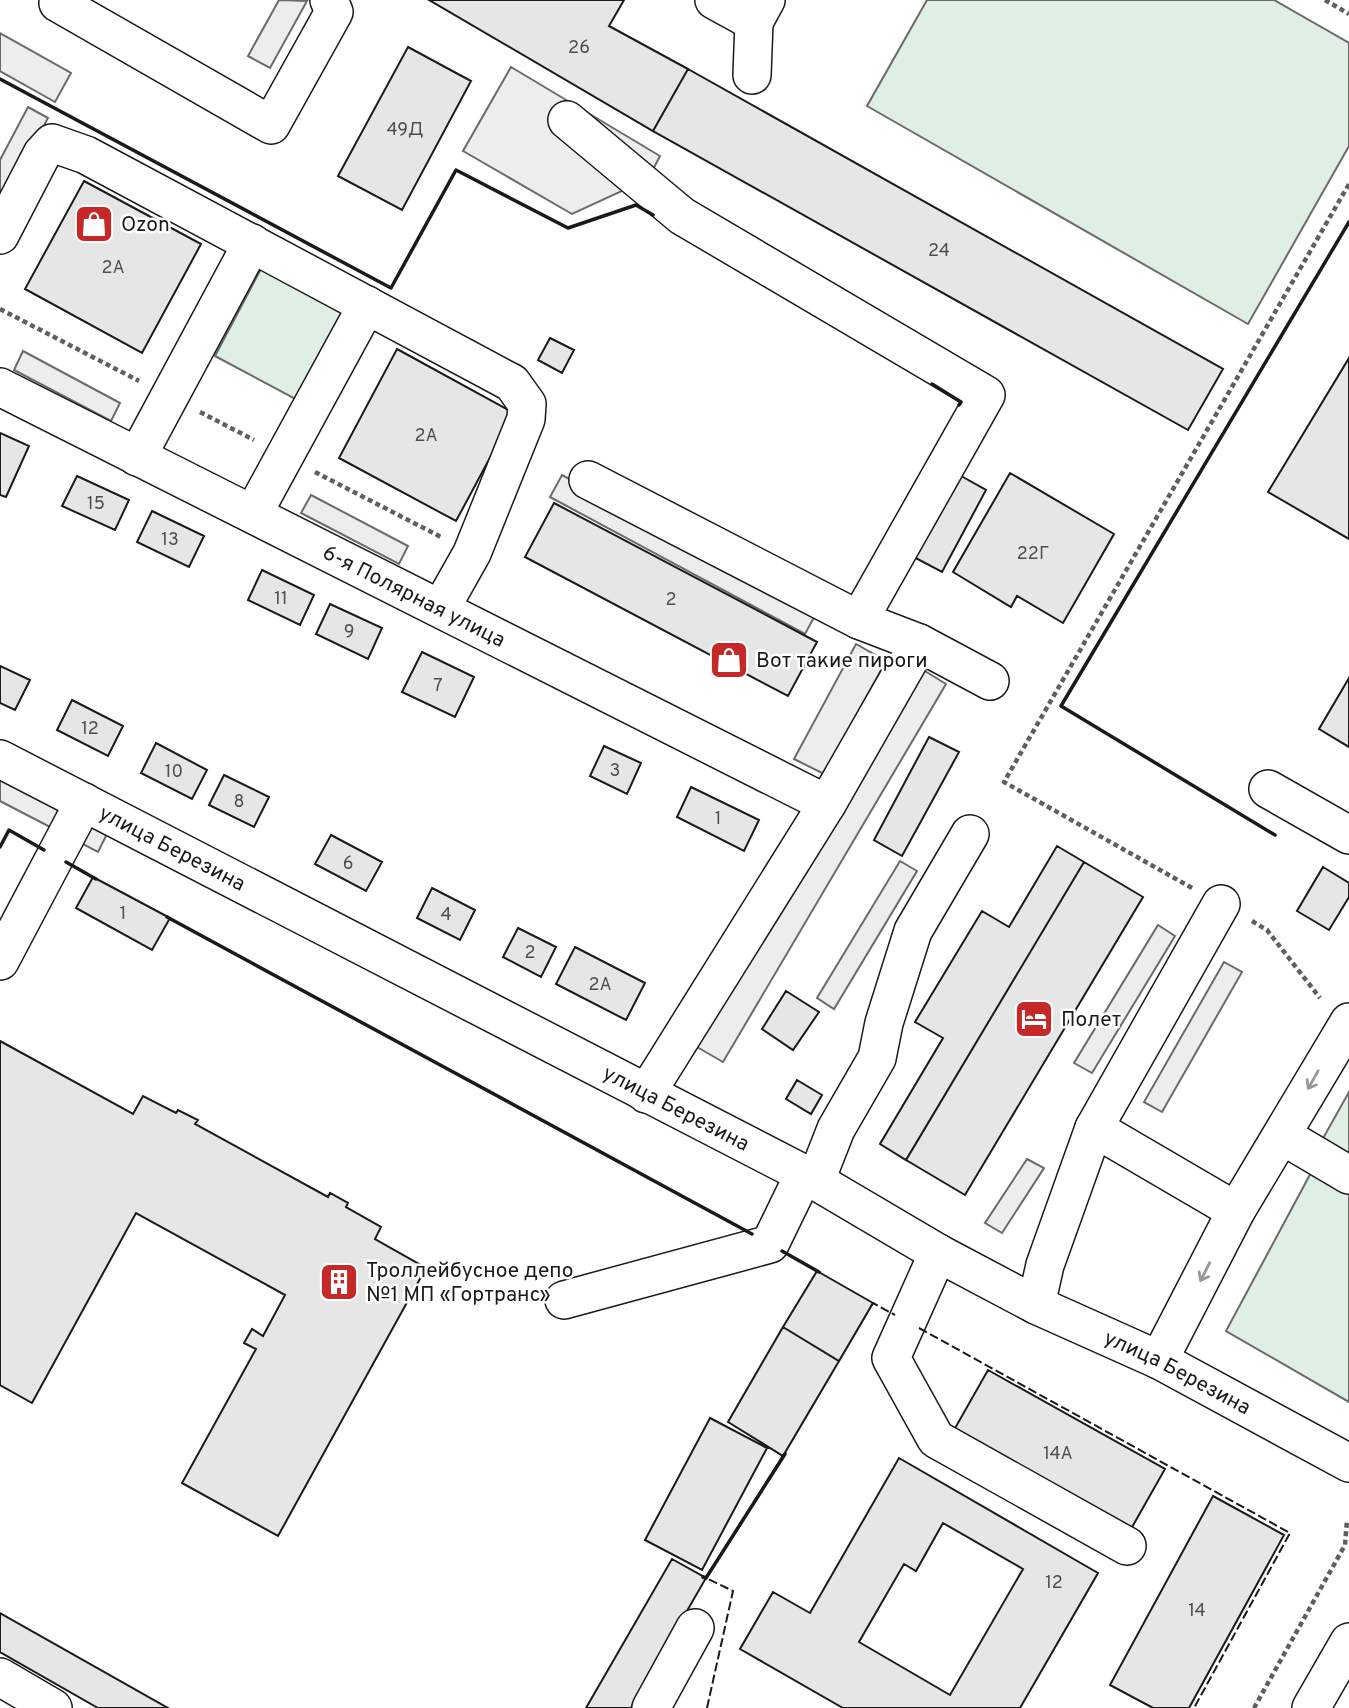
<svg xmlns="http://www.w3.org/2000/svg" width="1349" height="1708" font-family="Overpass,sans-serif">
<rect width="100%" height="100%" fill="#fff"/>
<path fill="#e0efe3" stroke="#6a6a6a" stroke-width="2" d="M927,0h347l75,43v103l-101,178 -381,-218z
M262,267l85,45 -48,89 -84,-45z
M1349,1092v75l-32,-18z
M1313,1169l36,21v212l-123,-71z"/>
<path fill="#ededed" stroke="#6a6a6a" stroke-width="2" d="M279,0l28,1 -37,67 -22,-12z
M0,33l71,40 -16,29 -55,-31z
M511,67l149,89 -12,23 -76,35 -109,-63z
M28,107l20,11 -48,91v-49z
M23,351l97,52 -9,18 -97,-51z
M562,475l255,137 -12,22 -255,-137z
M311,495l97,51 -9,18 -98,-51z
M856,644l30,17 -62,113 -30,-15z
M920,668l26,16 -223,378 -26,-15z
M0,778l107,56 -9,18 -98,-51z
M900,861l17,10 -83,138 -17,-11z
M1158,925l17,11 -83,137 -18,-10z
M1224,962l18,10 -80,140 -18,-10z
M1027,1159l17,9 -42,65 -17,-10z"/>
<path fill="#e6e6e6" stroke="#1a1a1a" stroke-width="2" fill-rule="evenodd" d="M429,0h195l-15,26 79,43 -35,62z
M408,47l63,34 -69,129 -64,-34z
M688,69l535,300 -35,61 -535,-299z
M84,181l117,63 -59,109 -117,-64z
M550,338l24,12 -12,23 -24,-13z
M397,349l117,64 -58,108 -117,-63z
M1349,358v181l-81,-47z
M0,433l29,13 -23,51 -6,-2z
M954,472l32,18 -44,82 -32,-17z
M1010,473l104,61 -51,89 -46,-27 -6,11 -58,-35z
M77,476l52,24 -14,30 -53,-24z
M554,503l263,139 -29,54 -263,-139z
M152,511l52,25 -15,31 -52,-25z
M262,570l52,25 -14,30 -52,-25z
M330,604l52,24 -14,31 -52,-25z
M422,652l52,25 -19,40 -53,-25z
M0,666l30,14 -15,30 -15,-7z
M1349,678v69l-30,-18z
M72,700l51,26 -15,30 -51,-26z
M929,737l30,15 -57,104 -28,-16z
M156,743l51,27 -15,29 -51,-26z
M604,746l37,17 -14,31 -37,-18z
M224,775l45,22 -15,30 -45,-22z
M691,787l68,33 -15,31 -67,-34z
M331,835l51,27 -16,29 -51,-27z
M1057,846l27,16 -178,298 -26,-16 63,-106 -28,-16 67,-111 27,16z
M1084,862l59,35 -178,298 -59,-35z
M1323,867l26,16v14l-20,33 -32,-19z
M93,877l77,41 -18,32 -76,-42z
M432,888l43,22 -15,30 -43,-22z
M518,928l38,19 -15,30 -38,-20z
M575,947l70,36 -19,37 -70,-36z
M786,991l33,21 -26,38 -31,-21z
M0,1041l133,73 10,-18 33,17 2,-3 20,10 -3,4 133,73 2,-4 18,10 -2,4 35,20 -6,12 51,29 -148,268 -96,-53 74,-134 -12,-6 8,-14 11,7 22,-41 -149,-82 -104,190 -32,-18z
M797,1080l25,15 -11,19 -25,-15z
M817,1271l56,32 -34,58 -56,-34z
M783,1327l56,34 -56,95 -55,-34z
M988,1370l177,99 -38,67 -177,-99z
M710,1418l57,30 -65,122 -57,-30z
M899,1458l199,115 -78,135h-177l-103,-59 33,-57 37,21zM943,1523l80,46 -73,126 -91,-53 45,-78 12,7z
M1213,1496l71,39 -95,173h-36l-43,-23z
M672,1559l34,19 -75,130h-45z
M0,1613l168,95h-70l-98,-56z"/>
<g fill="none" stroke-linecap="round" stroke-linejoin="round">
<g stroke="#1a1a1a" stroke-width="40">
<g id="minor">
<path d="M60,0l-2,3 213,122 63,-113 -5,-12"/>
<path d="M714,0l40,22 12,-22"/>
<path d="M752,75l2,-53"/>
<path d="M567,120l115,96 304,179 -127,225"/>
<path d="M0,235l42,-81 10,-11 34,12 426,228 15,21 -1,15 -54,134 -31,55"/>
<path id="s1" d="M0,387l827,417"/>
<path d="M137,457l115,-214"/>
<path d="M588,480l271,140 60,23 71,38"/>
<path d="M253,514l114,-209"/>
<path id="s2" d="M0,759l804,415 134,79 98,52 123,55 190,103"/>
<path d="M1268,789l81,46"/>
<path d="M0,961l84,-159"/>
<path d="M646,1094l181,-290 92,-161"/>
<path d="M1094,1128l142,83"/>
<path d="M1283,1136l66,39"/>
<path d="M816,1180l20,-51 41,-71 7,-35 29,-92 57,-97"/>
<path d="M938,1253l-47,105 45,81 191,107"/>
<path d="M564,1300l206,-56 34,-70"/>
<path d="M1036,1305l9,-40 49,-137 127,-224"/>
<path d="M1159,1360l77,-149 113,-189"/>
<path d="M0,1677l53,31"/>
<path d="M651,1708l44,-80"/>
<path d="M1311,1708l38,-66"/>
</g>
</g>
<path stroke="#5f5f5f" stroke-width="4.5" stroke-dasharray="5 3.5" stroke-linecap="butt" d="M1325,0l24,14
M0,309l139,72
M200,412l54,28
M315,472l126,65
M1192,888l-188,-106 345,-598
M1252,921l15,9 53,68
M1254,1708l91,-163 2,-25"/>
<use href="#minor" stroke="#fff" stroke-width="37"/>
<path stroke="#1a1a1a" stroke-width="2" stroke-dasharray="9 3.5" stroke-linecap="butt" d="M871,1306l2,-3 22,12
M919,1328l371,205 -96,175
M707,1708l26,-117 -27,-13 78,-124"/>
<path stroke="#1a1a1a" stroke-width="3.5" d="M0,79l391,209 65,-118 112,58 68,-23 17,10
M932,384l29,18 -2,3
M1275,835l-214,-129 288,-484
M0,847l9,-17 35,20
M66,862l30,17
M167,917l585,317
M782,1251l37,21
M703,1577l3,1 79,-124"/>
</g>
<defs><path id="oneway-shaft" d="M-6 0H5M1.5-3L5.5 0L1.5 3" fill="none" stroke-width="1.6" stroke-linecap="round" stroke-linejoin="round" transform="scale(1.75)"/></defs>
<g stroke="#989898">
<use href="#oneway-shaft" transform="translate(1313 1080) rotate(119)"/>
<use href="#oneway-shaft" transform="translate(1205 1272) rotate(117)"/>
</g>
<defs>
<g id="shop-square" transform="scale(2.0125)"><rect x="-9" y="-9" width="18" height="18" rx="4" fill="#c62828" stroke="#fff"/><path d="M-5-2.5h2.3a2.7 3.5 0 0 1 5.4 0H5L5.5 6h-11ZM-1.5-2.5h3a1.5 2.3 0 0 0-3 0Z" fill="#fff"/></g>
<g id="hotel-square" transform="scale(2.0125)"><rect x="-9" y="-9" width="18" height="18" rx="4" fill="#c62828" stroke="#fff"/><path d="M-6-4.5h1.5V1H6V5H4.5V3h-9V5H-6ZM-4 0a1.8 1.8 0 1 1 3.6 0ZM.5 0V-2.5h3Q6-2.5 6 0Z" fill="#fff"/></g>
<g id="building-square" transform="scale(2.0125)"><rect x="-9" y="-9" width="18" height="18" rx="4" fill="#c62828" stroke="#fff"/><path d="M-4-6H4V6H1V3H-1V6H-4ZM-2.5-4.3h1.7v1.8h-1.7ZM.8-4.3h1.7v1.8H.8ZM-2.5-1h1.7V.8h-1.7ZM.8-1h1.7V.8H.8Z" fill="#fff"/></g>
</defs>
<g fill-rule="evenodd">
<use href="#shop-square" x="94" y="224"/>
<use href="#shop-square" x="729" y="660"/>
<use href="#hotel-square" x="1034" y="1019"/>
<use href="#building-square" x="339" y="1282"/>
</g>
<g text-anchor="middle" stroke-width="5" stroke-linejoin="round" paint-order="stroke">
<g font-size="18" fill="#4d4d4d">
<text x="579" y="53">26</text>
<text x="405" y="135">49Д</text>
<text x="939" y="256">24</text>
<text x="113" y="273">2А</text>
<text x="426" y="441">2А</text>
<text x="96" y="509">15</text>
<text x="170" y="545">13</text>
<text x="1033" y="559">22Г</text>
<text x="281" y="604">11</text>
<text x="671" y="605">2</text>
<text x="349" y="637">9</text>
<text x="438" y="691">7</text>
<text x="90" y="734">12</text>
<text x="615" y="776">3</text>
<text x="174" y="777">10</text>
<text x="239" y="807">8</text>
<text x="718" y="824">1</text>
<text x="348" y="869">6</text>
<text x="123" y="919">1</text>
<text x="446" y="920">4</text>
<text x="530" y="958">2</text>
<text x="600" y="990">2А</text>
<text x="1058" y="1459">14А</text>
<text x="1054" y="1588">12</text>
<text x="1197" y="1616">14</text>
</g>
<g font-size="21" fill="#1a1a1a" stroke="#fff" text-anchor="start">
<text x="121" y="231">Ozon</text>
<text x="756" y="667">Вот такие пироги</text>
<text x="1061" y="1026">Полет</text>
<text x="366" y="1277">Троллейбусное депо<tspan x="366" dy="24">№1 МП «Гортранс»</tspan></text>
</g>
<g font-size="21" fill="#1a1a1a" stroke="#fff">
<text dy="7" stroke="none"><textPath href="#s1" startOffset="464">6-я Полярная улица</textPath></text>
<text dy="7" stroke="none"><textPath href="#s2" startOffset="194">улица Березина</textPath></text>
<text dy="7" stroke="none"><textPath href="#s2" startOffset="761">улица Березина</textPath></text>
<text dy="7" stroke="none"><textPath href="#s2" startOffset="1328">улица Березина</textPath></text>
</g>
</g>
</svg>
